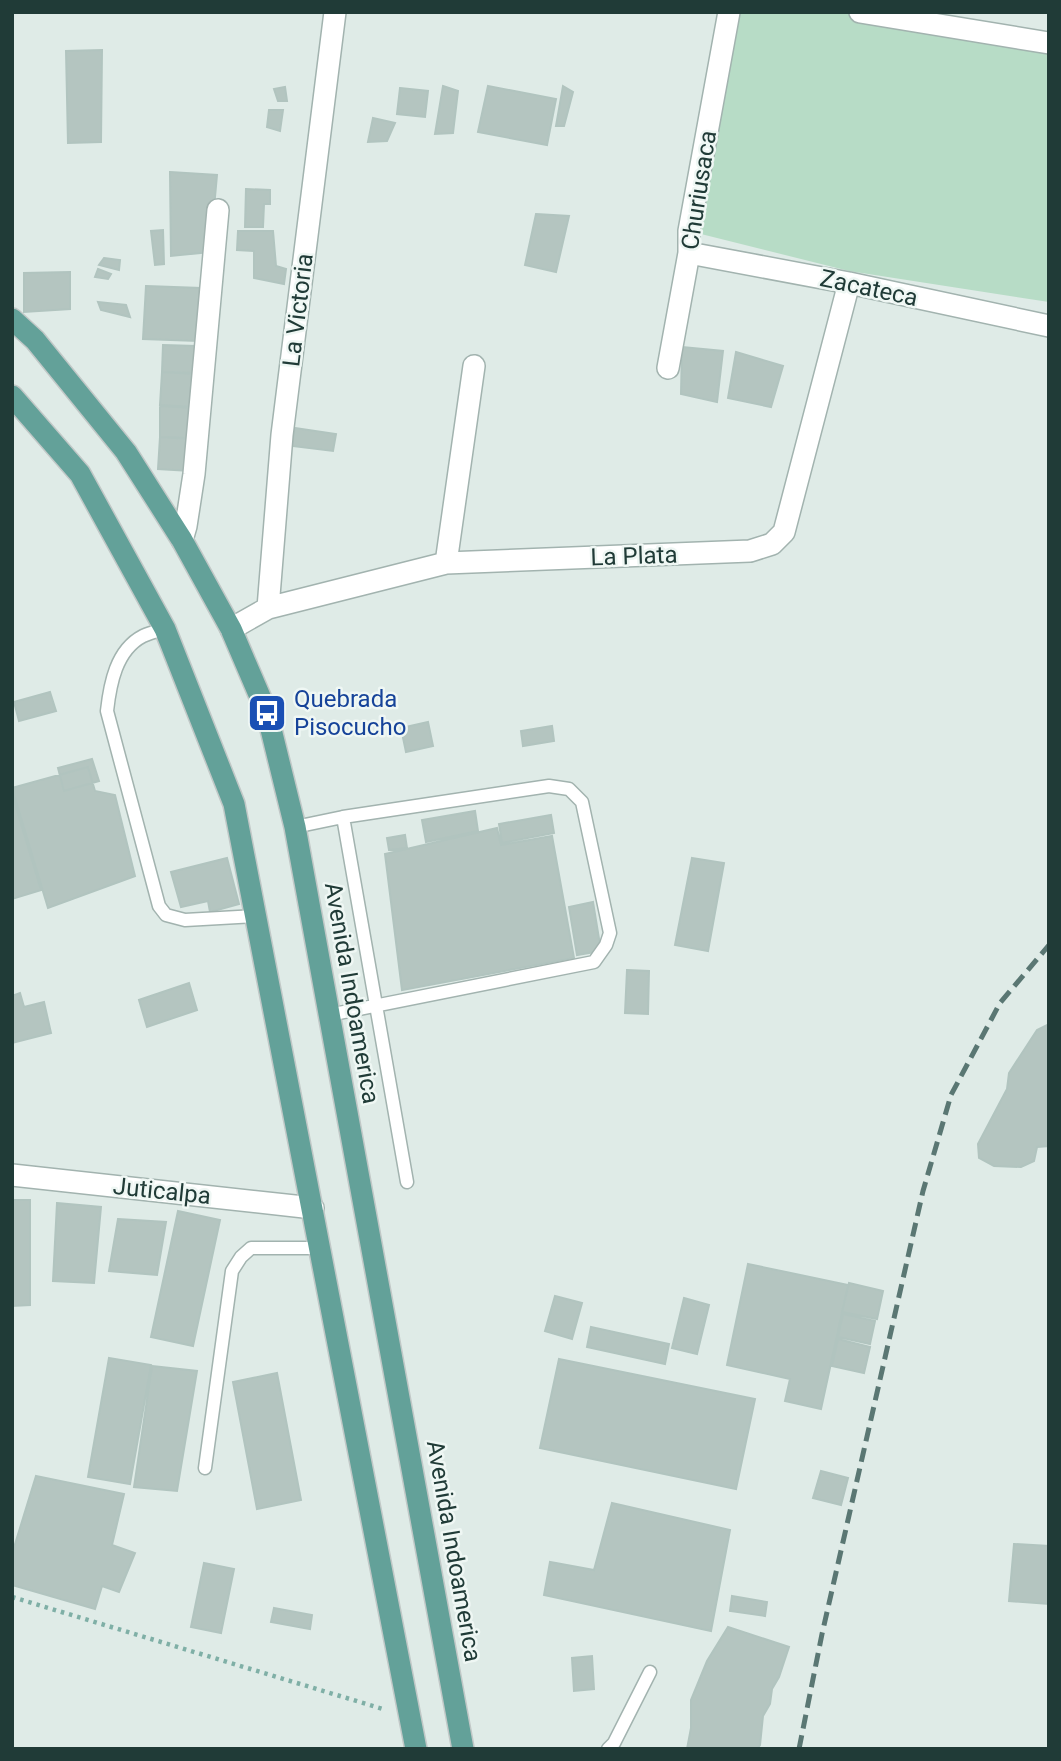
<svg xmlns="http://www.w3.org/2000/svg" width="1061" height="1761" font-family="Roboto,sans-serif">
<rect width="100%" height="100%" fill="#dfebe7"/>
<path fill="#b7dcc6" d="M729,12h131l189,31v259l-200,-31 -160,-40z"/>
<path fill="#b4c5c0" stroke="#b1c4bf" stroke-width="2" d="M102,50l-1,92 -33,1 -2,-92z
M443,86l15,5 -5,42 -18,1z
M488,86l68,13 -9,46 -69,-13z
M563,86l10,6 -9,34h-8z
M285,87l2,14h-9l-4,-12z
M400,88l28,3 -3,26 -28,-3z
M269,110h14l-3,21 -13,-4z
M373,118l22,5 -8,18 -19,1z
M170,172l47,3 -7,77 -39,4z
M246,189l24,1v14h-6l-1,23h-18z
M536,214l33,2 -13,56 -31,-7z
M163,230l1,34 -9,1 -4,-34z
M238,231h35l3,35 10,3 -2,15 -30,-6v-27l-17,-1z
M104,258l16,2 -1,10 -20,-5z
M98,269l13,5 -3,5 -13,-2z
M70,272v37l-46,3v-39z
M146,286l55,2 -3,53 -55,-2z
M98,302l28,3 4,12 -29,-7z
M163,345l33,1 -1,27 -33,-1z
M682,347l41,4 -6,51 -36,-8z
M736,352l47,14 -12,41 -43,-9z
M162,372l33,2 -2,33 -33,-2z
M160,406l33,2 -2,30 -31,-1z
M295,428l41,6 -3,17 -41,-5z
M160,437l32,2 -2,32 -32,-2z
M50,692l6,19 -37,10 -5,-19z
M428,722l5,24 -27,6 -5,-24z
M552,726l2,15 -31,5 -2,-15z
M92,759l7,22 -35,10 -6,-23z
M88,767l7,24 20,4 20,81 -87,32 -36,-120z
M12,794l29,96 -29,9z
M475,811l3,20 -52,11 -4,-22z
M551,815l3,18 -52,10 -3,-19z
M497,828l4,17 51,-9 22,122 -172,32 -17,-136z
M405,835l2,13 -18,2 -2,-12z
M227,858l12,46 -29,8 -2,-11 -27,6 -10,-35z
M692,858l32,5 -16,88 -33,-6z
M593,902l8,49 -24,4 -8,-48z
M627,970l22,1 -1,43 -23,-1z
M189,983l8,27 -50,17 -8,-27z
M20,993l4,14 20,-5 7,31 -39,10v-47z
M1049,1024v122l-12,1 -3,14 -13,6 -27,-1 -15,-8 -1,-14 29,-55 2,-16 28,-43z
M12,1200h18v105l-18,1z
M57,1203l44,4 -7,76 -41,-2z
M178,1211l42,9 -27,126 -42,-9z
M118,1219l48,3 -9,53 -48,-4z
M748,1264l100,21 -27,124 -36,-8 5,-22 -63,-14z
M849,1283l34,8 -6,28 -35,-7z
M555,1296l27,7 -10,36 -27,-8z
M684,1298l25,7 -12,49 -25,-6z
M843,1314l32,7 -5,23 -32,-7z
M591,1327l78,17 -4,20 -78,-17z
M838,1339l32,8 -6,26 -32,-7z
M109,1358l42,7 -21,119 -42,-7z
M559,1359l196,40 -19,90 -196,-41z
M152,1366l45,5 -20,120 -43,-4z
M277,1373l24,127 -44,9 -24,-127z
M821,1471l27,7 -7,27 -28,-7z
M36,1476l88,18 -12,51 23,8 -16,39 -17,-6 -7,23 -83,-24v-31z
M612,1503l118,27 -19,101 -167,-36 6,-33 44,8z
M1014,1544l35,2v58l-40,-3z
M204,1563l30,6 -13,64 -30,-6z
M732,1596l35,6 -2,14 -35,-5z
M274,1608l38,7 -2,14 -39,-7z
M728,1627l61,20 -10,30 -7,12 -2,15 -7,12 -3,29 -3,4h-70l4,-21v-28l16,-39z
M592,1656l2,33 -20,2 -2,-33z"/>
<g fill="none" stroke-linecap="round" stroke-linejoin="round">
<g stroke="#a2b3af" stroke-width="15">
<path id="lane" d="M165,629c-7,2 -15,4 -22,7 -27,14 -33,48 -36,75l52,195 7,9 19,5 71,-4
M343,817l64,365
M295,827l48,-10 206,-31 20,3 13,13 28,131 -4,12 -12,17 -265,53
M205,1468l27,-197 9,-14 10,-9h69
M608,1749l6,-6 36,-71"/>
</g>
<g stroke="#a2b3af" stroke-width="24">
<path id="street" d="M860,12l189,31
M689,253l160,30 200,43
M668,368l21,-115v-22l40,-219
M182,540l4,-14 8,-52 24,-264
M446,563l28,-197
M268,608l14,-173 53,-423
M231,629l37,-21 178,-45 304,-12 22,-7 12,-12 65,-249
M12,1175l301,33"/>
</g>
<g stroke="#c1c8c7" stroke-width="24">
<path id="primary" d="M12,319l23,21 91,112 56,88 49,89 36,84 28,114 168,922
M12,396l68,78 85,155 69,175 182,945"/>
</g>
<path stroke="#7fafa6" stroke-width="4.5" stroke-dasharray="3.5 5" stroke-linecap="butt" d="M12,1597l371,112"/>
<use href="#lane" stroke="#fff" stroke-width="12"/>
<use href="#street" stroke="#fff" stroke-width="21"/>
<use href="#primary" stroke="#63a199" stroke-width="21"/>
<path stroke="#5a7773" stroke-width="5" stroke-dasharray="14 7" stroke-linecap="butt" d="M799,1749l23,-115 101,-443 28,-96 49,-92 49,-58"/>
</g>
<defs>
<g id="bus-square" transform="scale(2.0125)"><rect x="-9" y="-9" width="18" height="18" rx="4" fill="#1a4fb4" stroke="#eff7f4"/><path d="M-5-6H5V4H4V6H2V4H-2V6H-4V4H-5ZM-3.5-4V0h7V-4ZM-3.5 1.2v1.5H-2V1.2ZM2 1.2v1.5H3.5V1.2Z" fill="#fff"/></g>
</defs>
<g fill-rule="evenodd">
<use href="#bus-square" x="267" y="713"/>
</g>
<g text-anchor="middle" stroke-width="5" stroke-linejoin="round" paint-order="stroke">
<g font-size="24" fill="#203b37" stroke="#eff7f4">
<text transform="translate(699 190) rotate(-81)" y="8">Churiusaca</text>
<text transform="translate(869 288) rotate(12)" y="8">Zacateca</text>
<text transform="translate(298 310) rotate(-83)" y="8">La Victoria</text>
<text transform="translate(634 556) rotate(-2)" y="8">La Plata</text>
<text transform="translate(352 993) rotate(80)" y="8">Avenida Indoamerica</text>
<text transform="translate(162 1191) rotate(6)" y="8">Juticalpa</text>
<text transform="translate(454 1551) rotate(80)" y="8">Avenida Indoamerica</text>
</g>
<g font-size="24" fill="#164399" stroke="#eff7f4" text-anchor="start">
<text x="294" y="707">Quebrada<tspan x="294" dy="28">Pisocucho</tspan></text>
</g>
</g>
<rect width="1061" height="1761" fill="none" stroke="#203b37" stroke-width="28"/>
</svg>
